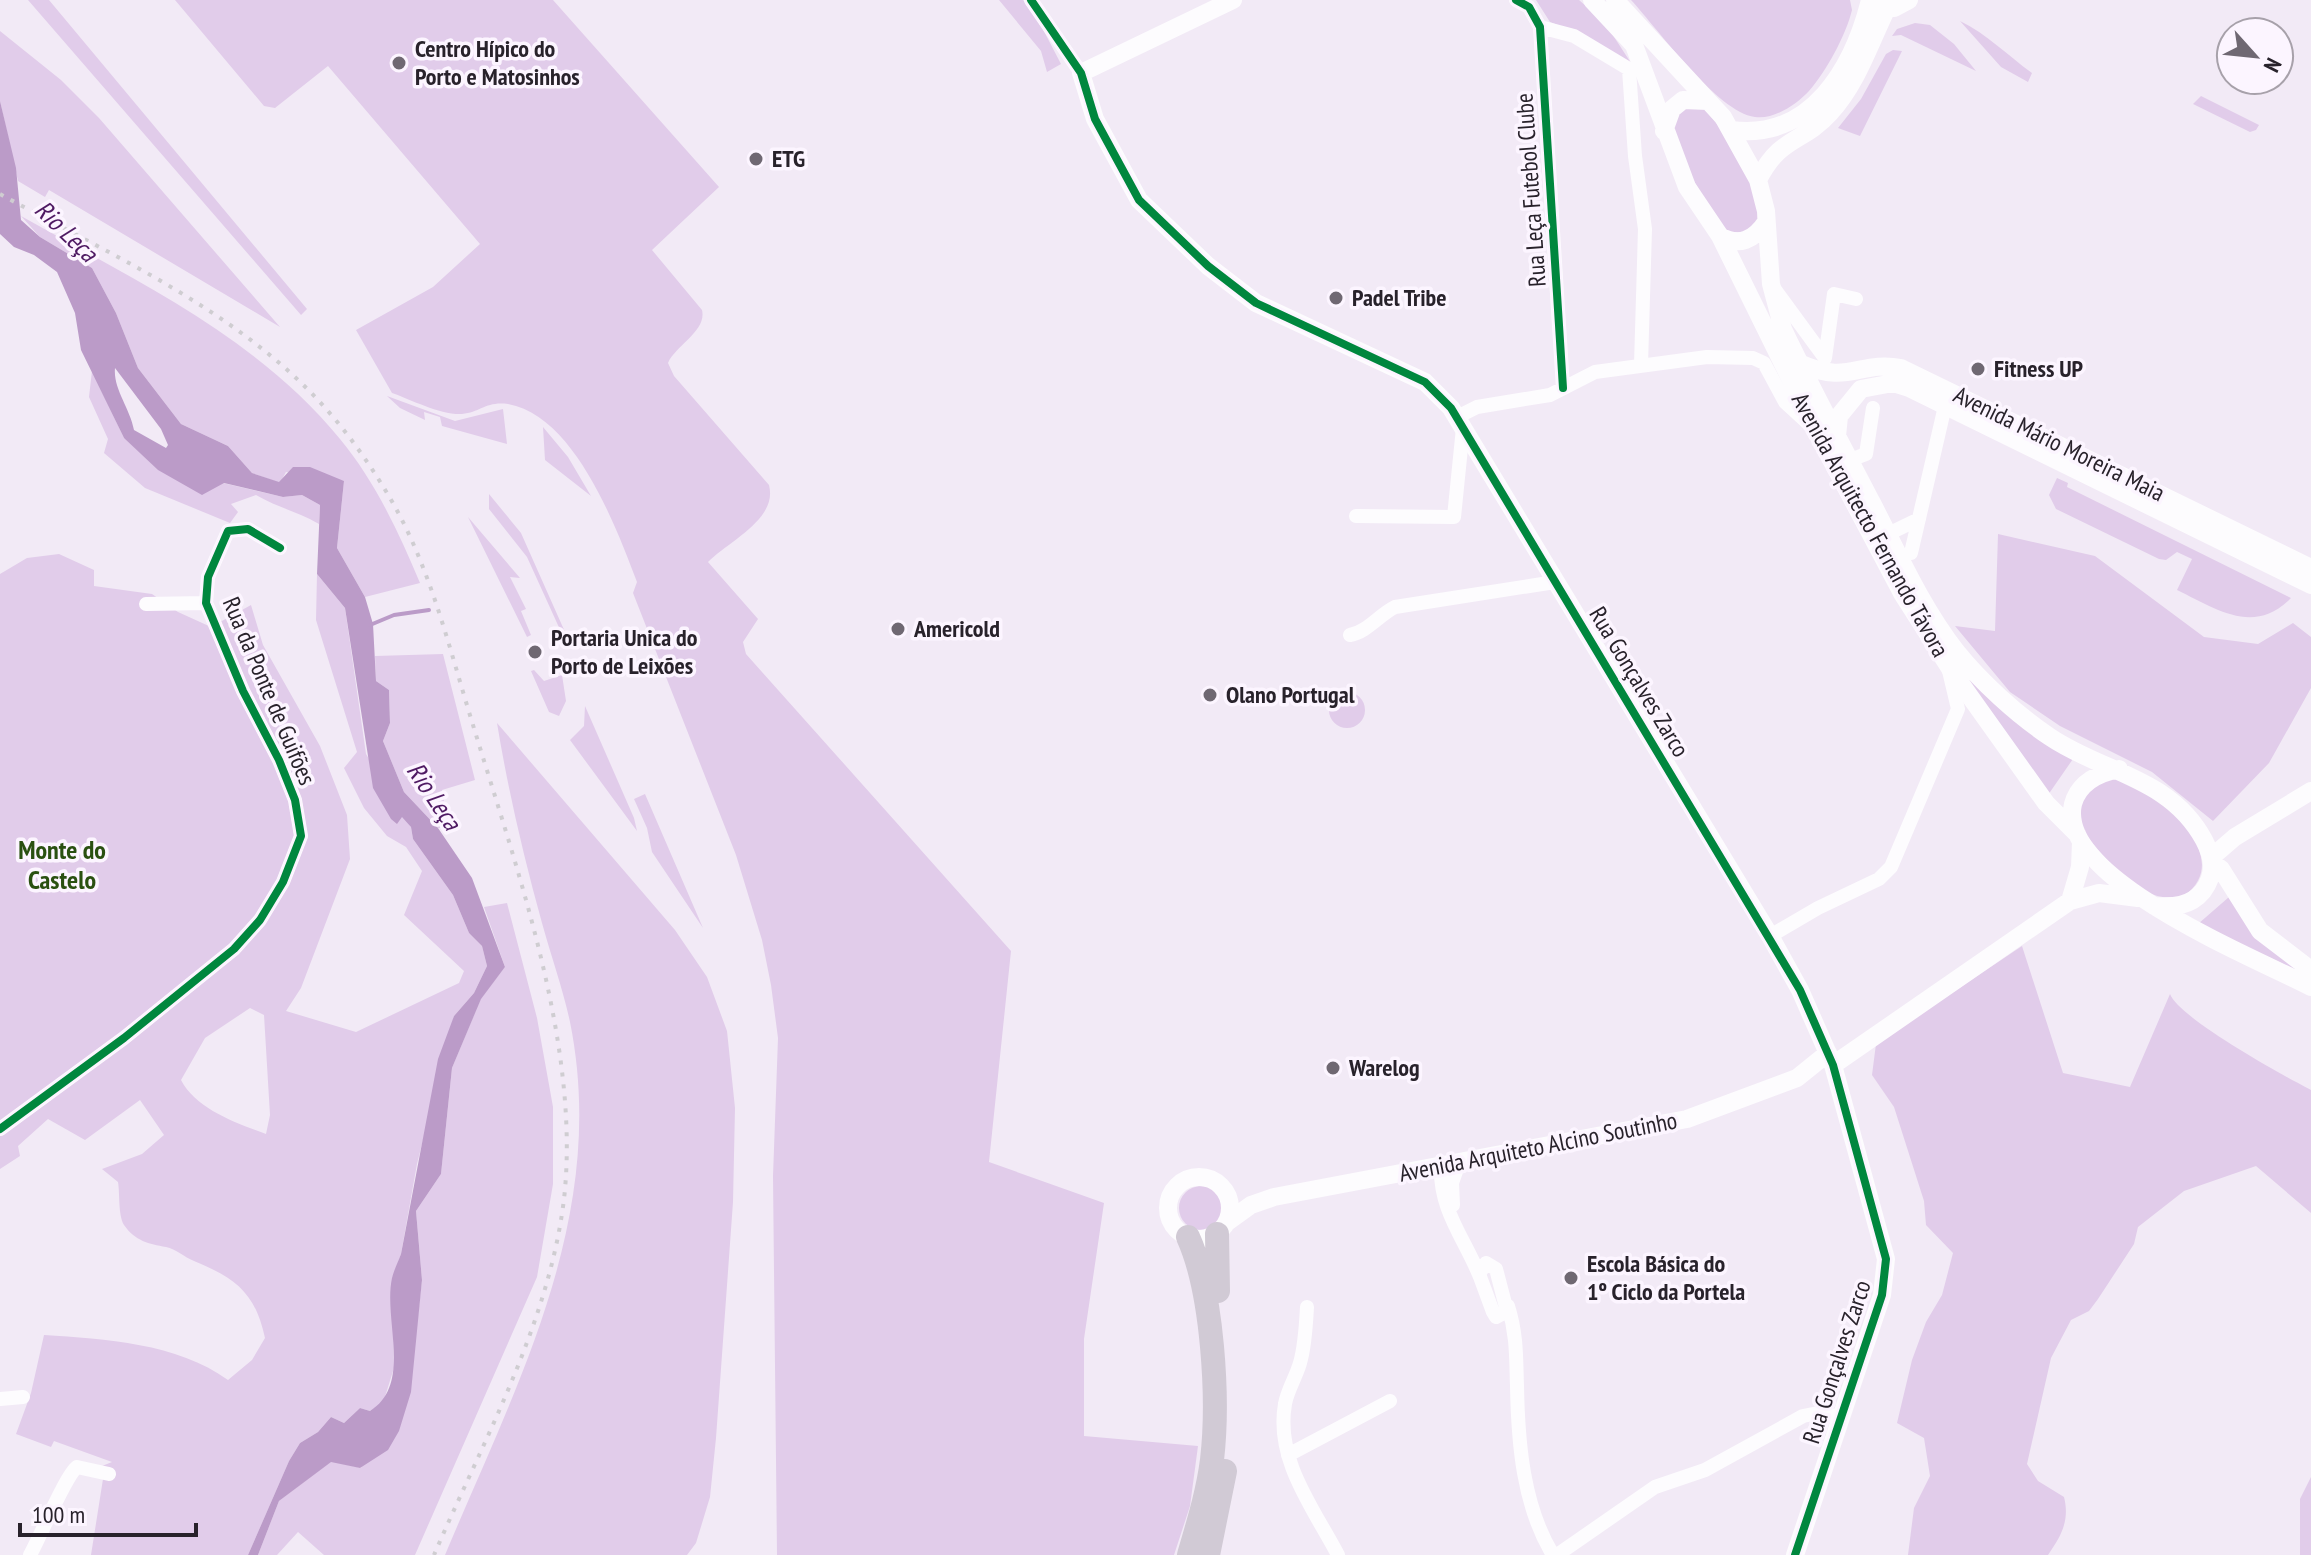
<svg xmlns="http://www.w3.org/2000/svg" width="2311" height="1555" font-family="'PT Sans Narrow',sans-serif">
<rect width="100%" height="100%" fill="#f2eaf6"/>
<path fill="#e1ccea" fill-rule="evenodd" d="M28,0h21l258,309 -6,6z
M175,0h378l166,187 -67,63 50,60c5,21 -26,35 -34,53l6,13 95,109c9,34 -40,56 -61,77l50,57 -15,23 3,12 265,297 -22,211 115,41 -20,136v97l114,10 -8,60 -16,49h-397l-4,-379 5,-138 -7,-53 -9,-45 -26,-85 -103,-262 4,-11c-21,-55 -62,-166 -129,-178 -22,-3 -27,8 -46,10 -22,1 -50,-14 -70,-21l-36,-63 77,-43 47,-43 -152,-178 -53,42 -11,-2z
M999,0h24l12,14 26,50 -14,8 -6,-21z
M1536,0h43l26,23 26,40 -52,-30 -29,-11z
M1631,0h219l2,10c-6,25 -26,62 -43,81 -12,13 -35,29 -54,26 -38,-5 -97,-88 -124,-117z
M1960,21c27,13 47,34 72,52l-4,9 -27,-15z
M1915,23l15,2 24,19 22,27 -75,-36 -9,1 5,-7z
M0,31l61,49 38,38 181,209 -231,-137 -4,7 -27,-16 -18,-80z
M1893,50l9,1 -42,85 -22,-8 23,-29 25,-45z
M2201,96l58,29 -3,5 -6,2 -57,-28z
M1686,107l18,2c26,28 58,74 53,114l-11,9h-17l-7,-7c-16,-23 -51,-75 -48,-103 1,-8 6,-10 12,-15z
M21,216c113,64 235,120 319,223 35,42 59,94 80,144l-55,14 -28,-49 7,-67 -58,-9 -6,11 -28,-10 -24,-27 -47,-22 -43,-56 -22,-55 -24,-45 -52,-31z
M92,371l32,67 99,45 60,14 19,-2 18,10 -1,19c-22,-13 -41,-16 -63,-29l-25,9 7,8 -8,11 -85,-35 -41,-35 4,-14 -19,-42z
M387,396l68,25 48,-12 4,35 -65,-18 -2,-9 -16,-5 1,8 -25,-12z
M543,427l25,30 23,39 -46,-36z
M2057,478l11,5 -1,4 224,111c-37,38 -75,11 -114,-8l15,-31 -15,-7 -11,8 -7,-1 -103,-50 -7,-14z
M489,494l32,39 44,99 -3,2 -35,-77 -38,-48z
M468,517l52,61 -10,-1 16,32 -5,2 10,24 -4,2z
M1998,534l97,22 109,81 54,7 35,-21 18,14v51l-42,75 -56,58 -61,-49 -92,-46 -50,-34 -55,-66 40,5z
M59,554l35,16v16l58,8 26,18 33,15 40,-22 12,40 57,101 27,69 3,44 -49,129 -15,23 70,21 103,-49 5,-12 -60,-56 18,-44 -16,-24 -19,-11 -23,-28 -20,-40 13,-16 -41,-132 1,-46 28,34 21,146 45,73 2,12 40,56 16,38 13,13 5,20 -13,27 -20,23 -37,148 -16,90 -9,25 2,89 -11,35 -13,8 -10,-3 -16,15 -13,-6 -13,15 -18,11 -11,18 -41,94h-157l12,-76 -1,-13 10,-4 -58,-21 -3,6 -35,-13 15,-41 13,-58c61,4 133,8 184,45l24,-20 13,-22c-10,-46 -30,-60 -71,-77 -10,-4 -18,-12 -28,-14 -17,-3 -31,-6 -42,-22 -6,-10 -4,-31 -6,-43l-16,-13 40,-15 22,-19 -24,-35 -55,40 -37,-21 -30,27 2,10 -20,13v-595l27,-16zM250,1008l14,7 6,100 -4,19c-30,-11 -70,-25 -85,-54l24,-42z
M1936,634l139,122 -27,39z
M443,654l32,126 -33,10 7,38h-11l-34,-36 -21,-51 7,-18 -1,-33 -13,-9 -1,-25z
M534,670l10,11 18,-6 4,26 -7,15 -10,-4 -18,-41z
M1329 710a18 18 0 1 1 36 0a18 18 0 1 1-36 0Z
M585,706l49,112 3,13 -67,-91 14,-14z
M497,723l178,207 32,47 20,54 8,77 -2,94 -17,236 -6,59 -14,46 -9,12h-242c72,-172 164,-340 125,-533 -7,-33 -19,-66 -28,-99 -18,-65 -34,-133 -45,-200z
M2108,778c43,3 132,78 76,118 -42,12 -79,-38 -103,-67 -3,-33 -2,-35 27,-51z
M645,794l58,134 -51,-76 -5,-24 -13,-29z
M2229,897l82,80 -113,-53z
M507,903l30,115 16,89v77l-16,93 -122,278h-91l-26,-23 -21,23h-19l21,-54 52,-40 30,7 55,-135 6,-53 -6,-69 25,-37 11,-106 29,-70 24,-31 -21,-60z
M2022,946l41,127 67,14 40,-93c10,25 114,82 141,96v123l-55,-47 -72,25 -46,36 -4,17 -36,55 -9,12 -18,9 -20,38 -24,106 11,17 26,16c6,24 -3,39 -16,58h-140l6,-47 16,-32 -6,-38 -27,-15 15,-63 14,-38 16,-27 11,-42 -27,-28 -2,-24 -30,-94 -22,-32 4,-31z
M1179 1208a22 22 0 1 1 44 0a22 22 0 1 1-44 0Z
M2311,1477v78h-11v-56z"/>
<path fill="#bb9bc8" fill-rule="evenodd" d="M0,101l16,67 5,52 19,17 52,31 24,45 22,55 43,56 47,22 24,27 27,9 14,-15h17l34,14 -7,67 28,49 8,27 3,57 13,9 1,33 -7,18 21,51 34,36 34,50 33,89 -24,32 -29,69 -11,106 -25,37 6,69 -11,112 -12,39 -11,19 -28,18 -29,-6 -52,39 -21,54h-10l41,-94 11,-18 18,-11 13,-15 13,6 16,-15 10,3c43,-27 13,-91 22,-133 2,-8 6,-16 9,-24l37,-195 16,-43 20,-23 13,-27 -5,-20 -13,-13 -16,-38 -40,-56 -2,-12 -9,-10 -5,7 -6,-5 -18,-31 -28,-180 -28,-34 3,-69 -18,-10 -19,2 -59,-14 -22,12 -44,-25 -34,-32 -43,-88 -6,-37 -18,-41 -23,-17 -20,-8 -14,-13zM115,368l46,61 7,16 -2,3 -32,-18c-4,-22 -21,-41 -19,-62z"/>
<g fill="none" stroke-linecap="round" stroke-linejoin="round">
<path stroke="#bb9bc8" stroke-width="4" d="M370,625l24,-10 35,-5"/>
<path stroke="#fdfcfe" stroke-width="14" d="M1031,0l50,73
M1516,0l13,7 11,20 23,361
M1540,27l34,9 55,33 6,87 10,73 -4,136
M1773,287l52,71 9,-64 22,5
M1457,417l20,-10 73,-12 45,-23 112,-15 46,1 11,5 21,39 24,22
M1850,460l16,-6 7,-46
M1356,516l98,1 9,-89
M1888,534l31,-15
M1911,553l34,-147
M146,604l60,-1
M1350,635c17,-3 29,-20 45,-28l160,-25
M1770,936l48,-28 61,-29 12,-12 67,-158 -9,-38
M0,1129l124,-91 110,-89 26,-29 23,-38 18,-46 -6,-36 -16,-40 -36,-69 -37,-88 2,-26 20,-46 20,-2 32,19
M1441,1166c-2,44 24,73 39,111
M1453,1205l-1,-22 7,-20
M1486,1263l10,6 11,42 -11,6 -3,-5 -14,-38z
M1508,1306c9,29 8,51 9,80 1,57 6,120 36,169
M1307,1307c-1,19 -2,39 -7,56 -4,14 -13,28 -15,41 -10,56 29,105 53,151
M0,1399l23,-2
M1288,1455l102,-54
M30,1555c10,-18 36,-80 47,-88l32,7
M1557,1555l98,-68 50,-17 98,-54 15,-3 23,4"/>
<path stroke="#fdfcfe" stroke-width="18" d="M1233,0l-152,73 14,46 44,81 69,66 48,37 169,79 26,26 319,528 30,54 33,75 53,194 -4,36 -87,260
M1592,0l42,45 53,142 33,49 95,193 88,166 46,72 97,136 31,31
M1615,0l108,117 35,63 8,31 5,73 12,45c28,59 59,116 89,174 26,50 49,103 84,148 25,31 61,64 94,86 53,36 120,40 154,103 9,17 12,34 -1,51 -13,16 -30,16 -49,15
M1876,4l18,4 15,-8
M1731,130c80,11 122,-62 139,-130
M1664,131l8,-22 11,-9 25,1
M1758,180c23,-45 44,-36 72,-67 27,-29 40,-70 57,-105
M1720,236c19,11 34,4 46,-14
M1799,363c50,23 60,-3 102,5l410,200
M1837,436l2,-20 22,-27 32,-6 16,5 402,197
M2119,769c-20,4 -40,13 -46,35 -17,75 185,155 238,183
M2213,856l22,-19 76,-46
M2212,862l9,7 39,62 51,39
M2070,901l10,-34 1,-25
M1833,1065l237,-164 29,-8 39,5
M1168 1208a31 31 0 1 1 62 0a31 31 0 1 1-62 0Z
M1226,1223l25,-18 23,-8 413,-78 110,-41 31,-25"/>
<path stroke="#d1cad5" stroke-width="24" d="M1217,1234l1,57
M1188,1237c25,55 31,163 24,223 -4,32 -14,64 -23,95
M1208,1555l17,-84"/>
<path stroke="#cfcdd1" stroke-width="4" stroke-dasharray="4 8" stroke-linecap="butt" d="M0,194c109,60 232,114 318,206 29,31 55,68 76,105 38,68 56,146 79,220 44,145 108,322 91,474 -15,125 -81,242 -130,356"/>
<g stroke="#fcf5ff" stroke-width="13">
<path id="cycleway" d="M1031,0l50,73 14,46 44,81 69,66 48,37 169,79 26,26 349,582 33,75 53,194 -4,36 -87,260
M1516,0l13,7 11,20 23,361
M0,1129l124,-91 110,-89 26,-29 23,-38 18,-46 -6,-36 -16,-40 -36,-69 -37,-88 2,-26 20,-46 20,-2 32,19"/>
</g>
<use href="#cycleway" stroke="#00873e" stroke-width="8"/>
</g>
<g fill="#6f6872" stroke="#fcf5ff" stroke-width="3">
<circle cx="399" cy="63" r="8"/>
<circle cx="756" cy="159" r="8"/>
<circle cx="1336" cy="298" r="8"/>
<circle cx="1978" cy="369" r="8"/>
<circle cx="898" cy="629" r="8"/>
<circle cx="535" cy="652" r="8"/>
<circle cx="1210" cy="695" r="8"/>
<circle cx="1333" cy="1068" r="8"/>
<circle cx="1571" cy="1278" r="8"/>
</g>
<g text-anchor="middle" stroke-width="7" stroke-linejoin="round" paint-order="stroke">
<g font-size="24" font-weight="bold" fill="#28222b" stroke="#fcf5ff" text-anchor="start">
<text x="415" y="57">Centro Hípico do<tspan x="415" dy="28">Porto e Matosinhos</tspan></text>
<text x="772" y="167">ETG</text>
<text x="1352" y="306">Padel Tribe</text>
<text x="1994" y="377">Fitness UP</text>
<text x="914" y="637">Americold</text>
<text x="551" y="646">Portaria Unica do<tspan x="551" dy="28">Porto de Leixões</tspan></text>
<text x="1226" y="703">Olano Portugal</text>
<text x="1349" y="1076">Warelog</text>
<text x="1587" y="1272">Escola Básica do<tspan x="1587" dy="28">1º Ciclo da Portela</tspan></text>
</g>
<g font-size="24" fill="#28222b" stroke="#fcf5ff">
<text transform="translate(1531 190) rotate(-94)" y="8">Rua Leça Futebol Clube</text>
<text transform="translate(2059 444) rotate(26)" y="8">Avenida Mário Moreira Maia</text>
<text transform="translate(1870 525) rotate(61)" y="8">Avenida Arquitecto Fernando Távora</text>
<text transform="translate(1639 682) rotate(59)" y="8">Rua Gonçalves Zarco</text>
<text transform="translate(269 691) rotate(67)" y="8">Rua da Ponte de Guifões</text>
<text transform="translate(1538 1147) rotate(-11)" y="8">Avenida Arquiteto Alcino Soutinho</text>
<text transform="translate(1837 1362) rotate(-72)" y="8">Rua Gonçalves Zarco</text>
</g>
<g font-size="26" font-style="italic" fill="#4f1a63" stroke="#fcf5ff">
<text transform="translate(66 231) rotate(44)" y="9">Rio Leça</text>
<text transform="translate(434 796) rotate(56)" y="9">Rio Leça</text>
</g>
<g font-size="26" font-weight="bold" fill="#2a5011" stroke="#fcf5ff">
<text x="62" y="859">Monte do<tspan x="62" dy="30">Castelo</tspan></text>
</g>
</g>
<g transform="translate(2255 56) rotate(117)"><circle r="38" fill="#fcf5ff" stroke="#a7a1aa" stroke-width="2"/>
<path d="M0-6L14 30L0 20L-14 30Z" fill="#6f6872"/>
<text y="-12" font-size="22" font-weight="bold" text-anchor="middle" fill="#28222b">N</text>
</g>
<path d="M20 1523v12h176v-12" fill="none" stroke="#28222b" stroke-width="4"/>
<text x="32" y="1523" font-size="24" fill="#28222b" stroke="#fcf5ff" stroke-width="6" paint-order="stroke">100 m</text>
</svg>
